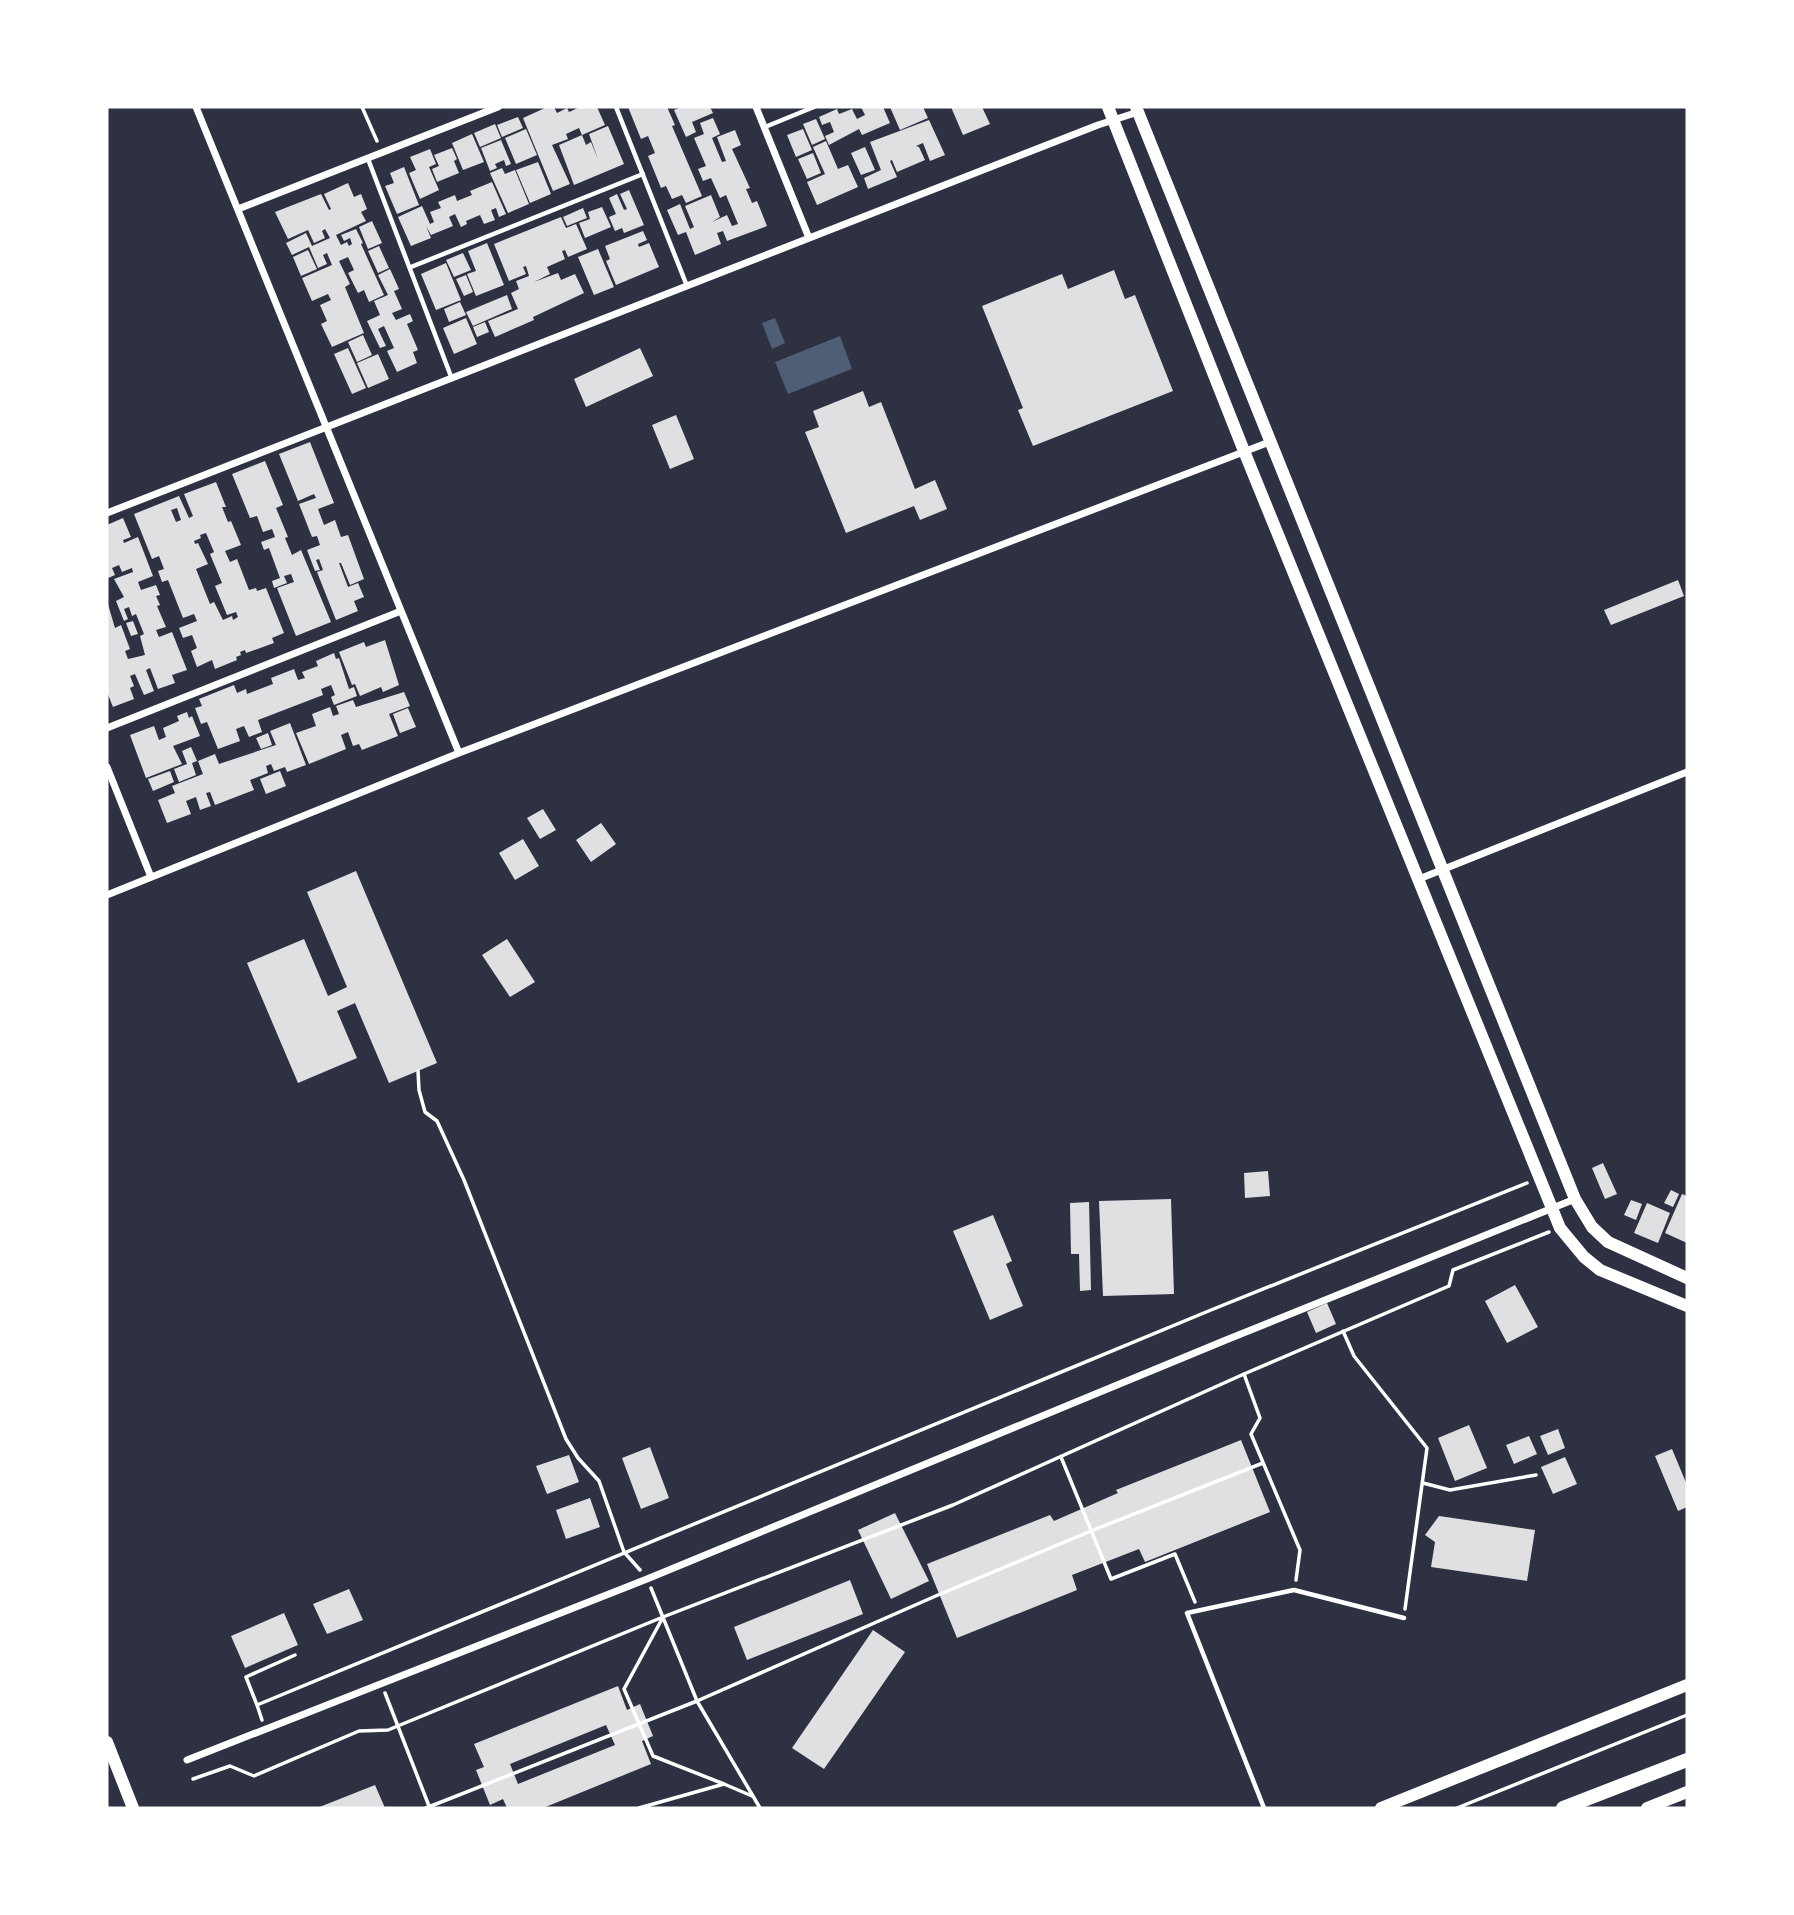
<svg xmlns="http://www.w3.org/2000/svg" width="1794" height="1915" font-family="'Space Grotesk',sans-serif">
<rect width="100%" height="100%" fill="#2d3142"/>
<path fill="#4f5d75" d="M775,318l10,25 -13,6 -10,-26z
M840,336l12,33 -64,25 -13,-32z"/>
<path fill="#e0e0e3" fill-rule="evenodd" d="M544,107h10l3,6 10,-5 2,4 11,-5h17l8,18 -23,10 -3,-7 -13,6 2,5 -16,6 18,39 -17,7 -30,-73 22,-10z
M628,107h39l8,18 -3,1 30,70 -16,7 -4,-8 -10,4 -6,-13 -5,2 -13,-32 7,-3 -7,-17 -7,3z
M682,107h28l3,6 -21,9 4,10 -10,5 -12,-27z
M861,107h22l7,16 -28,12 -3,-6 -30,16 -4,-9 9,-4 -4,-10 -8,3 -3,-8 18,-8 2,5 13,-5 5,10 8,-4z
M890,107h33l5,11 -28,12z
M951,107h31l8,17 -27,11z
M518,117l5,11 -21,9 -5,-12z
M713,118l7,16 -8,4 10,24 4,-1 -9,-24 18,-7 6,15 -9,4 18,39 -4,1 6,14 5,-2 10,25 -40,15 -4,-10 -6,2 4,11 -26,11 -9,-23 -8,3 -11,-25 13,-6 10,25 4,-2 -9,-21 26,-11 9,22 -8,5 15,-7 5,11 6,-2 -12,-29 -6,3 -9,-20 -8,3 -5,-12 8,-3 -12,-28 10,-4 -4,-11z
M816,119l9,20 -13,6 -9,-21z
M929,120l16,35 -15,6 -7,-18 -7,3 3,1 6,13 -28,12 -5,-12 -2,1 7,16 -29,12 -4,-11 17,-8 -11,-28z
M495,124l6,14 -21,9 -6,-14z
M608,126l16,38 -50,21 -15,-40 23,-10 4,10 5,-3 7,17 -9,-25z
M526,129l11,26 -21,9 -11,-26z
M803,129l9,21 -16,7 -9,-22z
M472,134l12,28 -21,8 -11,-27z
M501,140l10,24 -5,2 -2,-6 -9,4 2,4 -7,3 -9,-23z
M826,141l12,28 10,-4 10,22 -41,18 -10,-23 18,-8 -12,-27z
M865,147l10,23 -14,5 -10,-22z
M452,148l5,11 -3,2 5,12 -22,9 -5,-13 7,-3 -5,-11z
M430,149l6,15 -7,3 10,23 -19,9 -11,-26 7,-3 -6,-13z
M813,153l8,20 -14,6 -9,-20z
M538,162l13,32 -21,9 -14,-33z
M404,167l15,38 -22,9 -12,-28 9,-3 -4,-10z
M502,168l3,6 10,-4 14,34 -21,9 -18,-40z
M492,182l14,32 -7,3 -3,-9 -5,2 4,10 -11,4 -4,-9 -14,6 1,3 -6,3 -6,-13 -6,3 4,9 -22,9 -5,-9 5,12 -20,8 -13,-29 24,-11 8,18 4,-2 -4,-10 11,-4 -3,-6 17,-7 2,6 15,-6 -2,-4z
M348,183l6,14 7,-3 6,15 -6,3 5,9 -30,14 5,10 6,-3 2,4 3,-2 -2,-6 -6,3 -3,-6 15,-6 7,14 -2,1 23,51 -15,7 -5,-12 -6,3 -10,-20 6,-3 -6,-13 -9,4 11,23 -5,3 19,46 -32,14 -11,-23 6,-3 -7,-16 11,-5 -3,-6 -16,7 -10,-23 30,-13 -5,-12 -4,2 4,9 -9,4 -9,-21 -17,8 -6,-12 20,-10 6,13 18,-8 -5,-9 -3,2 3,7 -11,5 -6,-13 -20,9 -13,-27 46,-18 8,16 2,-1 -7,-15z
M629,190l15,35 -20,8 -2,-5 -7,3 -6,-14 7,-3 -7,-16 8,-4 7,16 3,-1 -7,-15z
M602,207l9,20 -26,11 -6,-15 11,-4 -2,-7z
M583,208l4,10 -20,8 -4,-9z
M561,217l5,11 10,-4 11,25 -19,8 -3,-7 -3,1 3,8 -18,8 3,7 -16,8 24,-9 3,7 14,-6 9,19 -51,24 1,3 -39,17 -7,-16 30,-12 -7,-16 8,-4 -3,-8 13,-5 -3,-10 -3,1 3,7 -17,7 -15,-37z
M372,221l10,22 -14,6 -9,-22z
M643,231l4,9 -9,4 1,3 10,-4 10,24 -43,18 -10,-24 4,-2 -5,-13z
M487,243l17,42 -28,11 -9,-22 9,-3 -8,-20z
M379,246l10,22 -11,5 -10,-22z
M598,249l16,38 -20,8 -16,-38z
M308,250l9,19 -16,7 -8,-19z
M463,253l8,17 -17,7 -8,-17z
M446,263l15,37 -25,10 -15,-36z
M390,269l9,20 -5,2 8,18 -10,4 4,7 14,-6 3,7 -6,3 11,26 -5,2 4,11 -20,9 -10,-21 7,-3 -10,-22 -6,3 8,17 -6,2 -13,-27 13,-6 -6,-14 14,-6 -10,-20z
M1114,270l11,29 10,-4 38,96 -140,55 -15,-36 5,-2 -41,-102 80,-32 6,15z
M466,275l7,17 -9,4 -8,-17z
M507,295l5,14 -39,17 -7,-14z
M460,302l6,13 -17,7 -5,-13z
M466,318l11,26 -23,10 -11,-26z
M485,322l4,10 -12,5 -4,-10z
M363,335l9,20 -15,7 -9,-20z
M348,348l18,40 -14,6 -18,-40z
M640,348l13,28 -67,31 -12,-28z
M378,354l11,25 -21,9 -11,-25z
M863,391l6,16 12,-5 34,87 20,-9 12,29 -27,11 -6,-14 -68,27 -41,-101 14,-5 -6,-16z
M676,415l18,44 -24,10 -18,-44z
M310,442l24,61 -16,6 6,16 11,-5 6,17 7,-2 16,44 -14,6 -9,-22h-2l9,24 10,-4 6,14 -10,4 4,10 -22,9 -19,-48 6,-2 -4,-11 -3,1 4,10 -5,1 -8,-21 13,-5 -3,-9 -5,1 -13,-33 17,-6 -2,-4 -16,7 -19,-47z
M265,461l18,44 -7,3 12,29 -3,1 7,17 9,-5 30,72 -35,14 -19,-48 17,-6 -3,-8 -7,2 3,7 -13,5 -2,-7 8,-3 -11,-30 -5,2 -3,-8 14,-5 -3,-8 -9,3 -6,-16 -7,2 -18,-44z
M216,482l10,25h-4l6,15 3,-1 10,24 -16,6 5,11 7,-3 12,31 7,-2 1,3 9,-3 18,45 -12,5 2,5 -28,10 -1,-3 -5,2 1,3 -5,2 1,3 -22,9 -3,-9 -15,7 -6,-16 6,-3 -5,-13 -9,3 -4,-10 18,-7 -3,-7 -11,4 -15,-38 -6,2 -4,-11 6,-2 -5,-13 -7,3 -18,-45 45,-18 10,22 4,-2 -9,-22zM177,508l4,12 -5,2 -5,-12zM206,533l8,19 -4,2 12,29 -7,3 12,29 9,-3 2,5 -5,3 -1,-4 -9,4 -9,-18 -4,2 -14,-35 12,-5 -10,-21 -3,1 -1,-3 7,-3 -1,-3z
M123,518l8,19 -8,3 1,3 14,-6 15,39 -15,6 3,8 15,-5 4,10 -4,1 4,9 -3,1 9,21 -10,3 3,7 13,-5 15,38 -15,5 3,8 -17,6 -8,-21 -4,2 8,21 -10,4 -9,-21 -5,2 4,10 -4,2 4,11 -21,8 -6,-15v-91l8,27 6,-3 9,24 -5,2 3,8 17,-4 -5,-19 4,-2 -8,-20 -4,2 -3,-9 -5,2 4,10 -4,2 -8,-20 8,-4 -10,-18 19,-7 -1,-4 -10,4 -3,-7 -7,3 3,7 -7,3 -1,-3v-50z
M1678,580l6,16 -73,29 -7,-15z
M133,621l5,13 -7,2 -5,-13z
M385,640l14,45 -16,7 -2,-5 -21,9 -5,-12 -3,1 -13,-33 25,-10 2,5z
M334,653l2,6 3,-1 10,31 5,-2 3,9 -23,9 -3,-8 4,-2 -4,-10 -10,4 2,6 -65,25 4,12 -13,5 -5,-11 -8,3 4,12 -22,8 -11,-27 -6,2 -6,-16 7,-2 -3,-7 35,-14 3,8 9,-4 1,5 26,-10 -2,-6 23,-9 4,11 7,-2 -3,-6 16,-6 -2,-5z
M404,692l6,14 -21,8 9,22 -36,14 -3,-6 -6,2 -5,-14 -7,3 5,14 -37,15 -13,-31 20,-7 -4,-12 18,-7 3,9 6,-2 -3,-8 17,-6 3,7z
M408,708l8,19 -16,6 -7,-19z
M187,712l2,6 3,-2 8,20 -27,10 9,18 -36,14 -16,-43 24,-9 5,14 7,-3 -3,-9 16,-7 -2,-5z
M290,723l16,42 -19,7 -2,-5 -11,4 -3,-7 -5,2 2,7 -18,7 4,10 -39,15 -5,-13 -4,1 5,13 -11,4 -4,-13 -10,4 5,13 -24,9 -9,-23 17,-7 -3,-7 31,-12 -5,-13 17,-7 4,10 57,-19 -6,-14z
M268,733l4,12 -11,4 -5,-11z
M191,747l6,14 -5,2 4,12 -17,7 -5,-13 13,-5 -5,-13z
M170,771l4,11 -21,9 -5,-12z
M280,771l6,15 -20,8 -6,-15z
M543,809l13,21 -16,9 -13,-21z
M601,823l15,21 -25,18 -15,-22z
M523,839l16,27 -24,14 -16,-27z
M356,871l81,192 -48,20 -34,-80 -18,8 20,47 -59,25 -51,-120 57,-24 24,57 19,-9 -40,-95z
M507,939l28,43 -25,15 -28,-42z
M1603,1163l14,31 -12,5 -13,-31z
M1268,1171l2,25 -25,2 -1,-25z
M1671,1190l8,4 -6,13 -9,-4z
M1682,1194l5,2v47l-22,-10z
M1171,1199l3,95 -71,2 -4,-95z
M1631,1200l11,4 -6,16 -12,-5z
M1089,1202l2,88 -11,1 -1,-37h-8l-1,-51z
M1647,1203l23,10 -12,30 -24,-10z
M993,1215l19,46 -6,3 17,42 -33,14 -37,-89z
M1515,1285l23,42 -31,16 -22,-42z
M1327,1303l9,21 -20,9 -9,-21z
M1469,1425l18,43 -32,13 -17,-43z
M1558,1429l7,19 -17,7 -8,-19z
M1529,1436l8,18 -23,10 -8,-19z
M1241,1440l29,72 -125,50 -6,-13 -67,26 5,15 -120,48 -30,-74 123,-49 4,6 64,-28 -2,-3z
M650,1447l19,51 -28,11 -19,-51z
M1672,1449l15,36v22l-9,4 -23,-55z
M569,1455l10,27 -32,12 -11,-28z
M1565,1457l12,27 -24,10 -12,-27z
M590,1498l10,29 -34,12 -10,-29z
M895,1513l34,68 -38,18 -33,-69z
M1439,1516l96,14 -8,51 -96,-14 4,-25 -10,-7z
M850,1580l13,34 -116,46 -13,-33z
M349,1589l14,31 -36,14 -14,-30z
M284,1613l14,32 -53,23 -14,-32z
M873,1630l32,22 -81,117 -32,-21z
M618,1686l9,24 13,-6 13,32 -11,5 9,23 -108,44h-36l-4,-9 -13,6 -14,-35 8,-3 -10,-23zM606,1725l9,20 -97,39 -8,-20z
M375,1785l10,23h-68z"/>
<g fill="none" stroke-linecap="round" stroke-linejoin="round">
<path stroke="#fff" stroke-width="3.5" d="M362,107l15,34
M418,1071l1,19 6,22 12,9 27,59 102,259 12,19 21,23 25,71 16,18
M1343,1331l11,25 73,92 -22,161
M1244,1374l16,44 -9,16 49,116 -4,30
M1061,1457l50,122 64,-25 20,48
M1423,1483l27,7 86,-15
M651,1588l46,113 63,107
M662,1619l-38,70 29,67 71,28
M385,1693l44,113
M257,1705l-11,-28 49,-22
M262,1720l-5,-15 954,-395 316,-127
M193,1779l37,-13 24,10 105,-45 29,-1 275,-113 290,-112 291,-131 205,-88 4,-16 96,-38
M426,1808l271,-107 241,-106 153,-64 172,-68
M639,1808l85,-24 28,12
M1457,1808l230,-93"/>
<path stroke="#fff" stroke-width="4.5" d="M616,107l71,179
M765,127l49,-20
M368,159l84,220
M411,267l232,-93
M1264,1808l-77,-195 107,-23 110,28"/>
<path stroke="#fff" stroke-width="7" d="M196,107l263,646
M756,107l53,131
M238,209l260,-102
M107,513l991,-388 40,-13
M107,728l294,-117
M107,767l44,110
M1419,879l268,-107
M107,895l352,-142 813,-312
M187,1760l460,-181 579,-239 349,-141"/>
<path stroke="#fff" stroke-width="12" d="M1108,107l136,344 316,777 24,29 16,13 87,36
M1136,107l439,1092 17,28 16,15 79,36
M107,1742l26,66
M1381,1808l306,-123
M1647,1808l40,-16"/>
<path stroke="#fff" stroke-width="14" d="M1563,1808l124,-48"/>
</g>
<rect width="1794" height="1915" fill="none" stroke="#ffffff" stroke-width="217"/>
</svg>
